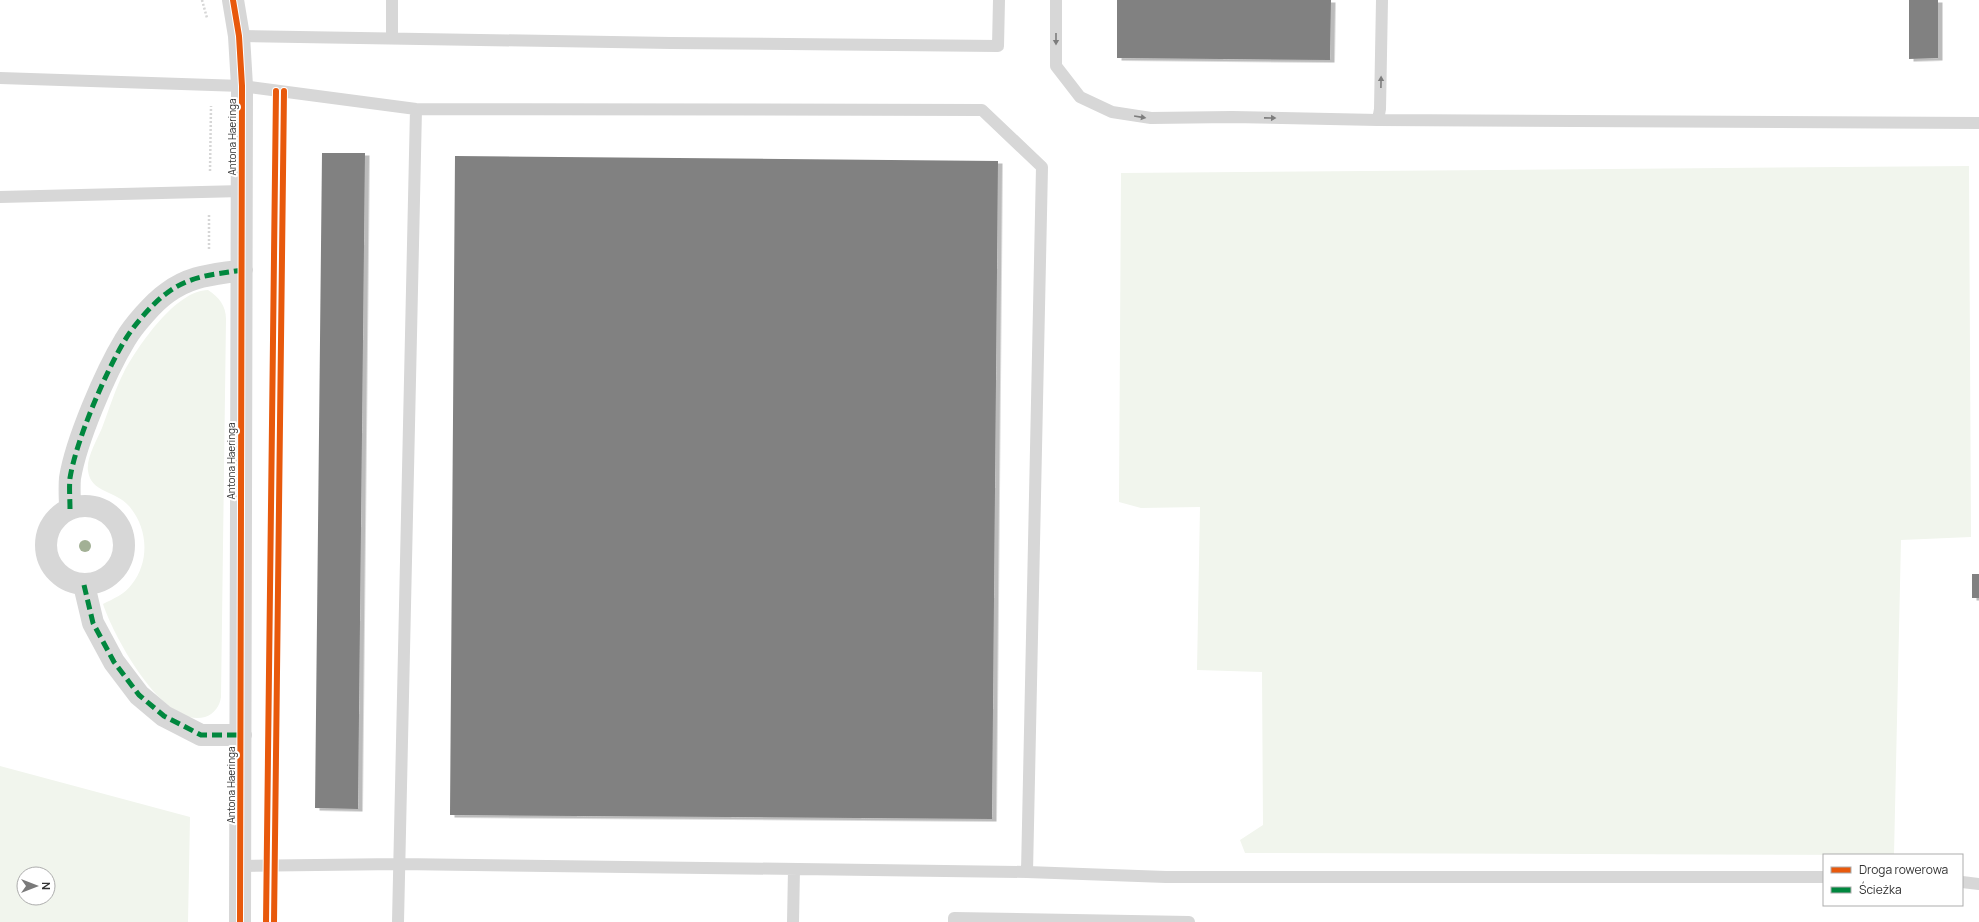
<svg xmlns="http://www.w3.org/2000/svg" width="1979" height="922" font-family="Manrope,sans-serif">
<defs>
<filter id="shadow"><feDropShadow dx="4.5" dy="2.5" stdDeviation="0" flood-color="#0004"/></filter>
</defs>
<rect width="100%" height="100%" fill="#fff"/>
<path fill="#f1f5ed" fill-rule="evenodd" d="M1969,166l2,371 -70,3 -7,315 -649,-2 -5,-13 23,-15 -1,-153 -65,-2 3,-163 -59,1 -22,-6 2,-329z
M208,290c11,7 18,16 18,29l-5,378c-1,9 -7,17 -16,20 -42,12 -92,-82 -102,-113 10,-5 22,-10 29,-20 18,-23 16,-56 -3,-78 -14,-16 -38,-13 -41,-35 -2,-13 9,-31 14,-43 7,-18 13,-39 22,-56 14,-26 52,-82 84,-82z
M0,766l190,51 -2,105h-188zM24,874h24v24h-24z"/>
<path fill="#818181" filter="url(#shadow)" d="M1117,0h214l-1,60 -213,-2z
M1909,0h29v58l-29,1z
M322,153h43l-7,656 -43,-1z
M455,156l543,5 -6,658 -542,-4z
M1972,574h7v24h-7z"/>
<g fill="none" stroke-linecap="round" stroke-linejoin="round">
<path stroke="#d6d6d6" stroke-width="2.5" stroke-dasharray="2 2" stroke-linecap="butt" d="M202,0l5,18
M210,171l1,-65
M209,249v-35
M275,845l9,-731
M274,922v-36"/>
<path stroke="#d7d7d7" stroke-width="12" d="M1056,0v66l24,31 32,15 39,6 81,-1 146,3 601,3
M239,36l432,7 327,3 1,-46
M392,38v-38
M0,78l242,8 174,23 566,1 60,57 -15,705
M1378,120l2,-11 2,-109
M0,197l242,-6
M241,866l158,-2 628,8 139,5h658
M1962,882l17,2
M398,922l18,-813
M793,922l1,-53
M954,922v-4l235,4"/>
<path stroke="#d7d7d7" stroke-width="22" d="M233,0l6,36 3,50 -2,836
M46 545a39 39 0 1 1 78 0a39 39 0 1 1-78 0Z
M70,509c0,-10 -1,-21 0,-31 6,-37 35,-105 55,-138 8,-14 29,-38 42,-47 24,-18 46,-18 75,-23
M84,585l9,38 21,39 25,33 25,21 37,19h40"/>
<path stroke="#00873e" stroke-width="5" stroke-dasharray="10 5" stroke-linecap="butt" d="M70,509c0,-10 -1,-21 0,-31 6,-37 35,-105 55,-138 8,-14 29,-38 42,-47 24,-18 46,-18 75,-23
M84,585l9,38 21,39 25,33 25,21 37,19h40"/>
<g stroke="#fff" stroke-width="8">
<path id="cycleway" d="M233,0l6,36 3,50 -2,836
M266,922l10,-831
M274,922l10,-831"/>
</g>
<use href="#cycleway" stroke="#e8590c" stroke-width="6"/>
</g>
<circle fill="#a2b095" cx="85" cy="546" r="6"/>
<defs><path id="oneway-solid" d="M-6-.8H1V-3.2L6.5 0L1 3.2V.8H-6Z"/></defs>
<g fill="#7d7d7d">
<use href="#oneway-solid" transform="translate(1056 39) rotate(90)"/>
<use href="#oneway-solid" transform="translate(1381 82) rotate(-89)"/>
<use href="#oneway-solid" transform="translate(1140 117) rotate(9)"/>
<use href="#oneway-solid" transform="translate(1270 118) rotate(1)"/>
</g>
<g text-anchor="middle" stroke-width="4" stroke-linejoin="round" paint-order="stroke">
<g font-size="10" fill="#333" stroke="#fff">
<text transform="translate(232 137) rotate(-90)" y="4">Antona Haeringa</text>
<text transform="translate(231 461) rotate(-90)" y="4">Antona Haeringa</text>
<text transform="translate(231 785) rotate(-90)" y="4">Antona Haeringa</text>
</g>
</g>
<rect x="1823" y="854" width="140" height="52" fill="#ffffff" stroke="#adadad"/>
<rect x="1831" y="867" width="20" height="6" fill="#e8590c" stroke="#adadad"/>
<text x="1859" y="874" font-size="12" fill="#333333">Droga rowerowa</text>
<rect x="1831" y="887" width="20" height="6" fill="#00873e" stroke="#adadad"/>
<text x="1859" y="894" font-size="12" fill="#333333">Ścieżka</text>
<g transform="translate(36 886) rotate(90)"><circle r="19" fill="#ffffff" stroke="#adadad"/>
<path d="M0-3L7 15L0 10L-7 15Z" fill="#7a7a7a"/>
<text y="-6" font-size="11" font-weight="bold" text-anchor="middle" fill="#333333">N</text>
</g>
</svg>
